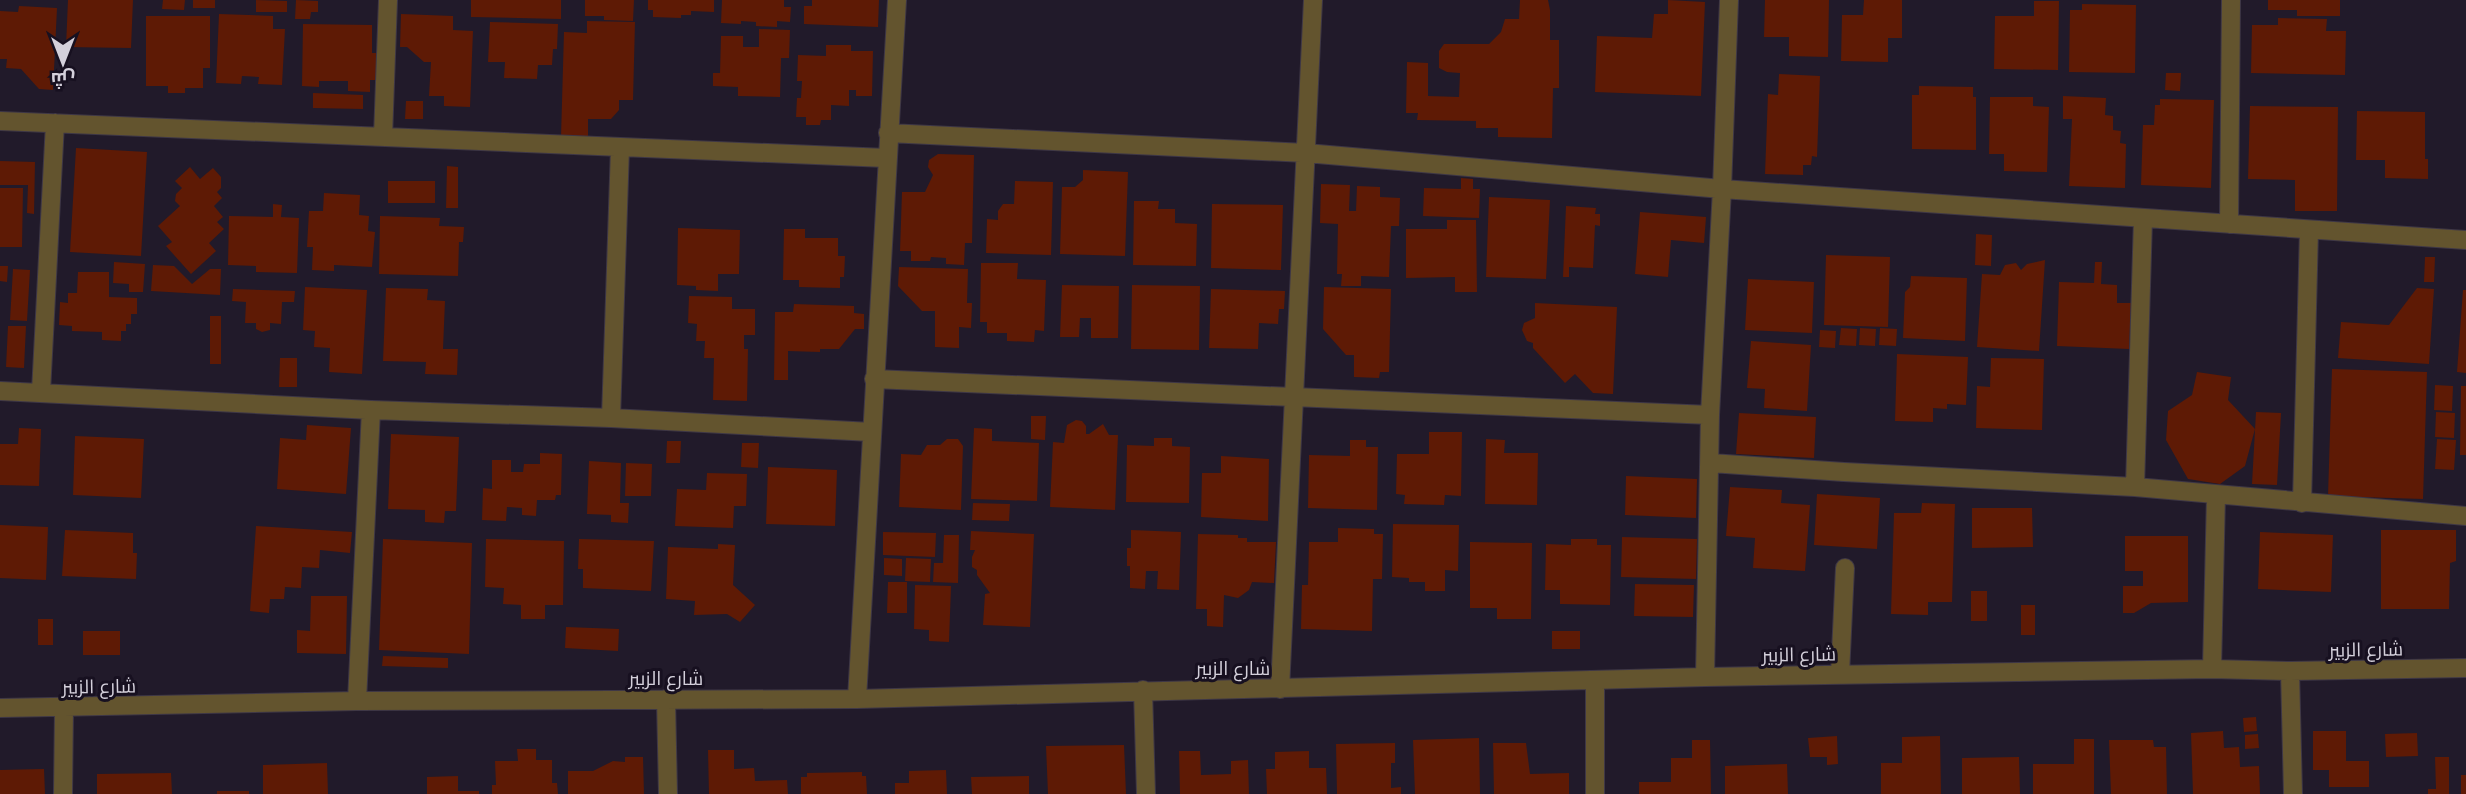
<svg xmlns="http://www.w3.org/2000/svg" width="2466" height="794" font-family="Poppins,Cairo,sans-serif">
<rect width="100%" height="100%" fill="#211a2a"/>
<path fill="#5e1a05" d="M68,0h65l-2,48 -65,-1z
M163,0h22l-1,10 -22,-1z
M193,0h22v8h-22z
M256,0l31,1v11h-31z
M296,0l22,1v11h-7l-1,7h-15z
M471,0h90v19l-90,-2z
M585,0h49l-1,21 -29,-1v-4h-19z
M648,0h66v12l-23,-1v4h-10v3l-28,-1v-7h-5z
M722,0h62v7h7l-1,15 -13,-1v6l-21,-1v-4l-15,-1v3l-20,-1z
M812,0h67l-1,27 -74,-3v-18h8z
M1520,0h28l2,10v30h9v48h-6l-1,50 -54,-1v-9h-22v-7l-59,-1 1,-7h-12l1,-51 21,1v33l31,1 1,-24 -13,-1 -8,-4v-17l5,-7h45l12,-12 4,-13h14z
M1668,0l37,2 -4,94 -106,-4 2,-56 55,2 2,-24h14z
M1765,0h64l-1,57 -39,-1v-19h-25z
M1864,0h38v38h-14v24l-47,-1 1,-46h21z
M2268,0h72v16h-43v-6h-29z
M2034,1h25l-1,69 -64,-1 1,-53h39z
M2082,4l54,1 -1,68 -66,-1 1,-62h12z
M19,6l38,2 -4,82 -14,-1 -18,-20 -15,-1 1,-9h-7v-48l18,1z
M219,14l54,2v13h12l-3,56 -24,-1 1,-7 -17,-1 -1,8 -25,-1z
M401,14l52,2v14l20,1 -3,76 -26,-1v-10h-15l2,-34h-7l-17,-15h-7z
M146,16h64v52h-7v20h-18v5h-17v-7h-22z
M2278,18l49,1 -1,12h20l-1,44 -94,-2 1,-48h26z
M587,21l48,1 -2,78h-14v10l-8,9h-23v18h-27l3,-105 23,1z
M490,22l68,2 -1,25h-4l-1,16h-14l-1,14 -33,-1 1,-16h-17z
M303,24l69,1v28h5l-1,27h-6v12l-22,-1v-10h-29v6l-17,-1z
M759,29l31,1 -1,28h-8l-1,39 -42,-1v-9l-25,-1v-13h7l1,-37h22v11h16z
M826,45h25v6h22l-1,45h-16v-6h-7v16l-18,-1v15h-10l-1,5h-14v-8h-10l1,-19h4l1,-17h-5l1,-26 28,1z
M2166,73h15l-1,18 -15,-1z
M1779,74l41,2 -3,81 -5,-1 -1,9h-8v10l-38,-1 3,-80 10,1z
M1919,86l54,1v10h3v53l-64,-1v-54h7z
M313,93l50,2v14l-50,-1z
M2063,96l43,2 -1,17 8,1v14l8,1 -1,12 6,1 -1,44 -56,-2 3,-67h-9z
M1990,97h43v9l16,1 -2,65 -43,-1v-17h-15z
M2160,99l54,1 -3,88 -70,-3 2,-60h11l1,-20h5z
M406,101h17v18h-18z
M2250,106l88,1 -1,104h-42v-31l-47,-1z
M2357,111l68,1v47h3v20l-43,-1v-18h-29z
M76,148l71,4 -6,104 -71,-4z
M938,154l36,1 -2,88h-7l-1,22 -18,-1v-6l-15,-1 -1,4h-19v-10h-11l2,-59h23l8,-17 -5,-8 1,-7z
M0,161l35,1 -1,52 -7,-1 1,-28h-28z
M447,166l11,1v41h-12z
M190,167l10,12 13,-11 8,9v11l-4,4 5,6 -8,8 9,11 -6,5 7,7 -15,14 7,8 -25,23 -25,-28 6,-4 -14,-16 22,-20 -5,-5 1,-7 6,-6 -7,-7z
M1083,170l45,2 -3,84 -65,-2 2,-67h13l8,-7z
M1461,178l12,1v10h7l-1,29 -56,-2 1,-28 37,1z
M388,181h47v22h-47z
M1015,181l38,1 -2,73 -65,-2 1,-34 11,1v-9l5,-7h11z
M1321,184l29,1 -1,26h7l1,-25 23,1v10l20,1 -1,28h-8l-2,51 -28,-1v10h-20l1,-12h-5l1,-50 -18,-1z
M0,188h23l-1,59h-22z
M324,193l36,2 -1,20 10,1 -1,15 7,1 -3,35 -38,-2v6l-22,-1 1,-23h-6l2,-36h14z
M1489,197l61,3 -4,79 -60,-2z
M1134,201h25l-1,8h17v14l22,1 -1,42 -63,-1z
M273,204l9,1 -1,12 18,1 -2,55 -41,-1v-6l-28,-1 1,-49 44,1z
M1212,204l71,1 -2,65 -70,-2z
M1566,206l30,2 -1,6h5v12l-5,-1 -2,43 -24,-1v10h-6z
M1640,212l66,5 -2,26 -33,-3 -3,37 -33,-3z
M380,216l60,2 -1,8 25,1 -1,15h-4l-1,34 -79,-2z
M1447,220h29l1,72h-22v-15l-49,1v-49h41z
M678,228l62,2 -1,44h-21v17l-22,-1v-4l-19,-1z
M784,229h21v9h33v18h7l-1,21h-4v11l-41,-1v-7h-16z
M1976,234l16,1 -1,31 -16,-1z
M1826,255l64,2 -2,70 -64,-2z
M2425,257h10l-1,25h-10z
M2045,260l-6,91 -62,-4 5,-73 18,1 5,-10 11,-2 5,7 6,-6z
M114,262l31,2 -2,28h-14v-8l-16,-1z
M2095,262h7l-1,22 16,1v18h14l-2,46 -72,-3 2,-64 35,1z
M981,263h37l-1,16 29,1 -2,51 -9,-1 -1,12 -27,-1v-8h-20v-11h-7z
M153,265l21,1 18,18 18,-15h11l-1,26 -69,-4z
M0,266h8l-1,16 -7,-1z
M899,267l69,2 -1,34h5l-1,25 -12,-1v21l-24,-1v-36h-13l-24,-25z
M13,269l17,1 -3,51 -17,-1z
M78,272h31v25l28,1v16h-6v10h-5v7h-5v10l-19,-1v-8l-30,-1v-5l-13,-1 1,-23 8,1v-10h9z
M1911,276l56,2 -2,63 -62,-3 2,-46 5,-5z
M1748,279l66,3 -2,51 -67,-3z
M1062,285l57,1 -1,52h-27v-20h-11l-1,19h-19z
M1132,285l68,1 -1,64 -68,-1z
M305,287l62,3 -5,84 -33,-2 1,-24 -16,-1 1,-16 -12,-1z
M1324,287l67,2 -2,83h-9l-1,6 -25,-1v-22h-8l-23,-26z
M386,288l42,1 -1,11 18,1 -2,48h15l-1,26 -32,-1 1,-12 -43,-1z
M2417,288l17,1 -5,75 -91,-6 3,-36 48,3z
M233,289l62,2 -1,11h-12l-1,22 -11,-1v7l-8,2 -6,-3v-6h-11l1,-21 -14,-1z
M1211,289l74,2 -1,18h-5l-1,15 -19,-1 -1,26 -49,-1z
M2463,290h3v83l-9,-1z
M689,296l43,1v12h23v26h-11v14h4l-1,52 -34,-1 1,-42h-10l1,-17h-9l1,-17 -9,-1z
M1535,303l82,4 -4,87 -20,-1 -18,-19 -10,9 -32,-35v-5l-6,-2 -5,-11 2,-7 11,-5z
M794,304l60,2v7l10,1v15h-9l-16,20h-19v3l-32,-1v29h-14l1,-68h18z
M210,316h11v48h-11z
M8,326h18l-2,42 -18,-1z
M1841,328l16,1 -1,17 -17,-1z
M1860,328l16,1 -1,17 -16,-1z
M1880,328l17,1 -1,17 -17,-1z
M1820,330l16,1 -1,17 -16,-1z
M1751,341l60,4 -4,66 -43,-3 1,-19 -18,-1z
M1897,354l71,3 -2,48 -19,-1v5l-14,-1v14l-38,-1z
M280,358h17v29h-18z
M1991,358l53,1 -2,71 -66,-2 1,-42 13,1z
M2332,369l95,3 -4,127 -95,-3z
M2197,372l34,5 -3,23 27,29 -10,37 -25,18 -32,-5 -22,-39 2,-29 24,-16z
M2435,385l18,1 -1,25 -18,-1z
M2461,386h5v69h-6z
M2256,412l25,1 -4,72 -25,-1z
M2436,412l19,1 -1,25 -19,-1z
M1739,413l77,4 -2,41 -78,-4z
M1031,416h15l-1,24 -14,-1z
M1076,420l6,1 4,5v8h3l14,-10 6,11h9l-3,75 -65,-3 3,-65 11,1 3,-18z
M307,425l44,3 -5,66 -69,-5 3,-51 26,2z
M19,428l22,1 -2,57 -39,-1v-41h18z
M974,428l18,1v12l47,2 -2,58 -66,-2z
M1429,432h33l-1,64 -16,-1 -1,10 -40,-1 1,-9 -9,-1 1,-40h32z
M391,434l68,3 -3,74h-11l-1,12 -19,-1v-12l-37,-1z
M75,436l69,3 -3,59 -68,-3z
M1154,438h18v8l18,1 -1,56 -63,-1 1,-57 27,1z
M947,439h11l5,7 -2,64 -62,-3 2,-53 20,1 6,-10h13z
M1486,439l19,1 -1,13h34l-1,52 -52,-1z
M2437,439l19,1 -2,30 -19,-1z
M1350,440h16v7h12l-1,63 -69,-2 1,-53 41,1z
M667,441h14l-1,22h-14z
M742,443h17l-1,25 -17,-1z
M540,453l22,1 -1,41h-5l-1,5h-18l-1,16 -14,-1v-7l-15,-1 -1,14 -24,-1 1,-32 9,1v-29h19v12h12l1,-8h16z
M1221,456l48,3 -1,62 -67,-4 1,-44h19z
M589,461l32,2 -1,40h9l-1,20 -17,-1v-7l-24,-1z
M626,463l26,1 -1,32h-26z
M768,467l69,3 -2,56 -69,-2z
M707,473l40,1 -1,32h-12l-1,22 -58,-2 2,-37 29,1z
M1626,476l71,3 -1,39 -71,-3z
M1730,487l52,3 -1,13 29,2 -5,66 -52,-3 2,-30 -29,-2z
M1817,494l63,4 -3,51 -63,-4z
M973,503l37,1 -1,17 -37,-1z
M1922,503l33,1 -3,98h-24v13l-37,-1 3,-101h27z
M1972,508h60l1,39 -61,1z
M1393,524l66,1 -1,46 -13,-1v21h-20v-9h-16v-4l-17,-1z
M0,525l48,2 -2,53 -46,-2z
M256,526l96,6 -2,21 -30,-3 -1,18 -17,-1 -1,21 -16,-1 -1,12h-14l-1,14 -19,-2z
M1338,528l36,1v5h9l-1,45h-9l-1,52 -71,-2 1,-44h6l1,-43h29z
M65,530l68,3v20h4l-1,26 -74,-3z
M1131,530l50,2 -2,58 -22,-1 1,-18h-12l-1,18 -15,-1v-22h-3v-18h4z
M2381,530h75v31l-6,2 -1,46h-68z
M971,531l63,3 -4,93 -47,-2 2,-31 5,-1 -13,-18v-5l-5,-3v-10l3,-7h-5z
M883,532l53,1 -1,24 -52,-2z
M2260,532l73,3 -2,57 -73,-3z
M1198,534l40,1v3h9v4h29l-2,41 -22,-1 -3,8 -11,8 -14,-3 -1,32 -16,-1v-17h-11z
M944,535h15l-1,48 -25,-1 1,-19h9z
M2125,536h63v66l-37,1 -17,10h-11v-27h20v-15h-18z
M1622,537l75,2 -1,40 -75,-2z
M383,539l89,4 -3,111 -90,-4z
M486,539l78,2 -1,64h-18v14h-24v-14l-18,-1 1,-16 -19,-1z
M579,539l75,2 -3,50 -68,-3v-19h-5z
M1571,539h26v6h14l-1,60 -50,-1v-14h-15l1,-46 25,1z
M1470,542l62,1 -1,76h-34v-11h-27z
M718,544l17,1 -2,40 22,20 -15,17 -13,-8 -33,1 1,-14 -29,-2 2,-52 50,2z
M884,558l18,1v17l-18,-1z
M906,558l25,1 -1,23 -25,-1z
M888,582h19v31h-20z
M1635,584l59,1 -1,32 -59,-1z
M915,585l36,1 -2,56 -20,-1v-11l-15,-1z
M1971,591h16v30h-16z
M311,596h36l-1,58 -49,-1v-23l13,1z
M2021,605h14v30h-14z
M38,619h15v26h-15z
M566,627l53,2 -1,22 -53,-3z
M83,631h37v24h-37z
M1552,631h28v18h-28z
M383,656l65,2v10l-66,-2z
M2256,717l1,14 -13,1 -1,-14z
M2223,731l1,17 15,-1 1,20 19,-1 1,28h-67l-2,-61z
M2313,731h33v30h23v26h-40v-17h-16z
M2417,733l1,23 -32,1 -1,-23z
M2258,734l1,14 -14,1v-14z
M1837,736l1,28 -11,1v-8h-17l-2,-19z
M1940,736l1,58h-60v-31h21v-26z
M1479,738l1,56h-65l-2,-54z
M2074,739h20v55h-61v-30h41z
M1692,740h18l1,54h-72v-12h32v-24h21z
M2109,740h44l1,7h12l1,47h-56z
M1395,743v20h-4v25l10,-1v7h-64l-1,-50z
M1493,743h33l4,31 39,-1v21h-75z
M1124,745l2,49h-78l-2,-48z
M517,749h19v11h16v23h5l1,11h-66v-9h4l-1,-24h23z
M708,750h26v19l20,-1 1,13 32,-1 1,14h-79z
M1179,751h21l1,24 30,-1v-13l17,-1 1,34h-69z
M1309,751v17h17l1,26h-60l-1,-25h9v-17z
M625,757h18l1,37h-76v-23h25l20,-10 12,1z
M2019,757l1,37h-58v-36z
M2435,757h14v37h-21v-5h8z
M327,763l1,31h-65v-29z
M1787,764l1,30h-63v-28z
M44,769l1,25h-45v-24z
M946,770l1,24h-52v-11h14v-12z
M862,772v4h4l1,18h-66v-17h6v-4z
M171,773l1,21h-75v-20z
M2461,775h5v19h-5z
M458,776v15h21v3h-52v-17z
M1029,776v18h-57l-1,-17z
M217,791h32v3h-32z"/>
<g fill="none" stroke-linecap="round" stroke-linejoin="round">
<g stroke="#3e3746" stroke-width="20">
<path id="minor" d="M0,121l886,37
M888,133l418,20 416,36 744,51
M383,137l5,-137
M2229,224l2,-224
M874,379l836,36
M0,391l371,19 240,8 260,14
M41,392l14,-269
M611,418l9,-270
M1711,463l133,9 291,15 331,29
M2135,487l8,-268
M2302,503l7,-273
M2212,669l4,-174
M2290,671l3,123
M1840,674l5,-106
M1705,677l5,-262 12,-226 7,-189
M1595,680v114
M1280,689l33,-689
M1143,690l3,104
M666,699l2,95
M857,699l40,-699
M357,701l14,-291
M0,708l357,-7 500,-2 848,-22 507,-8 78,2 176,-3
M63,794l1,-86"/>
</g>
<use href="#minor" stroke="#63542e" stroke-width="18"/>
</g>
<g text-anchor="middle" stroke-width="6" stroke-linejoin="round" paint-order="stroke">
<g font-size="19" fill="#d4d0db" stroke="#171020">
<text transform="translate(2366 649) rotate(-1)" y="7">شارع الزبير</text>
<text transform="translate(1799 654) rotate(-1)" y="7">شارع الزبير</text>
<text x="1233" y="675">شارع الزبير</text>
<text x="666" y="685">شارع الزبير</text>
<text transform="translate(99 686) rotate(-1)" y="7">شارع الزبير</text>
</g>
</g>
<g transform="translate(63 63) rotate(180)" stroke="#171020" stroke-width="5" paint-order="stroke">
<path d="M0-5L12 26L0 18L-12 26Z" fill="#d4d0db"/>
<text y="-10" font-size="19" font-weight="bold" text-anchor="middle" fill="#d4d0db">ش</text>
</g>
</svg>
